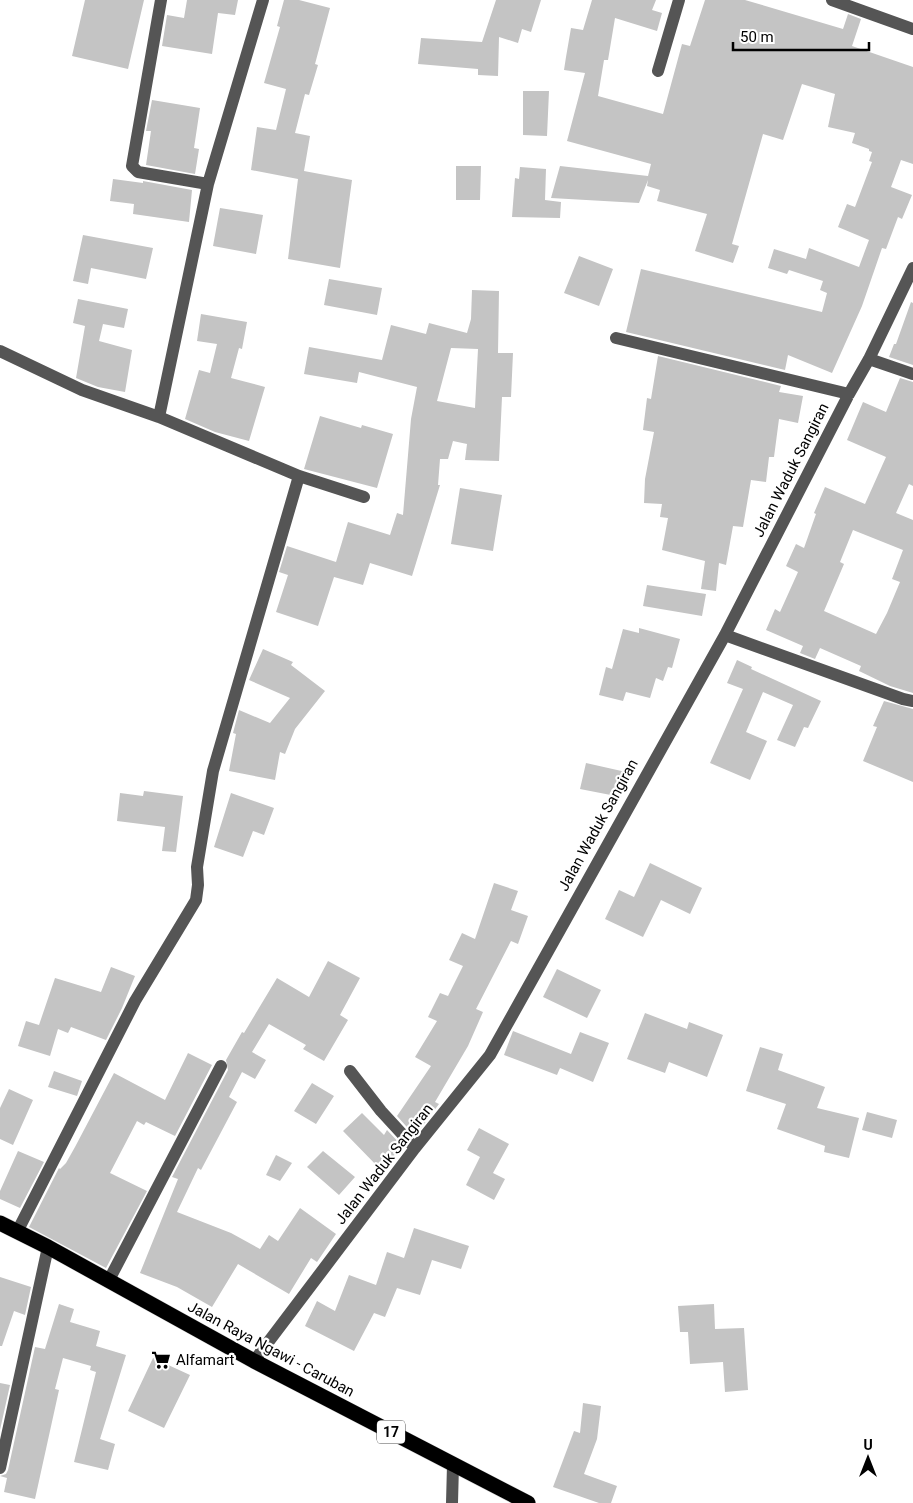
<svg xmlns="http://www.w3.org/2000/svg" width="913" height="1503" font-family="Roboto,sans-serif">
<rect width="100%" height="100%" fill="#fff"/>
<path fill="#c4c4c4" fill-rule="evenodd" d="M85,0h59l-16,69 -56,-13z
M187,0h51l-3,15 -17,-2 -6,41 -50,-8 5,-31 17,3z
M284,0h15l31,8 -15,56 3,1 -9,30 -4,-1 -10,39 15,3 -6,35 48,9 -12,88 -52,-9 10,-80 -47,-9 6,-43 19,3 10,-41 -22,-6 16,-56 -3,-1z
M496,0h45l-10,32 -9,-3 -4,14 -19,-6 -1,39 -20,-1v-6l-60,-5 3,-26 61,4z
M592,0h64l-4,10 10,3 -5,18 -42,-13 -7,42h-4l-6,36 65,18 19,-70 8,2 15,-46h40l98,29 5,-15 13,5 -9,27 61,21v97l-12,-4 -10,27 21,8 -10,24 -4,-2 -12,32 -4,-1 -20,58 -30,67 -44,-18 -3,15 -159,-38 15,-63 181,43 5,-19 -7,-3 3,-9 -34,-11 -2,4 -19,-6 6,-19 32,10 3,-11 50,19 10,-27 -31,-13 9,-23 8,3 17,-45 -3,-1 3,-9 -3,-1v-2l-17,-6 3,-10 -27,-6 7,-33 -33,-10 -19,56 -20,-6 -31,110 7,2 -6,17 -38,-12 12,-37 -50,-13 3,-11 -13,-4 1,-6 -9,23 -88,-5 9,-32 88,10 3,-12 -84,-23 18,-68 -21,-3 2,-13 5,-29 12,2z
M523,91h26l-2,45 -24,-1z
M152,100l48,8 -6,40 5,1 -4,25 -49,-9 5,-34h-5z
M456,166h25l-1,34h-24z
M520,167l26,2 -1,31 16,2 -1,16 -48,-1 3,-39 4,1z
M113,179l30,4v-2l49,9 -3,32 -56,-8 1,-10 -24,-3z
M220,208l43,7 -7,39 -43,-8z
M83,235l70,13 -7,31 -55,-11 -3,16 -15,-3z
M579,256l34,13 -14,37 -35,-13z
M329,279l53,9 -5,27 -53,-10z
M472,290l27,1 -1,62h15l-2,44h-9l-3,64 -34,-1 2,-16 -14,-3 -5,18h-8l-2,26h2l-28,91 -42,-13 -7,22 -29,-8 -16,49 -42,-14 12,-37 -9,-3 8,-26 49,16 12,-40 42,13 7,-22 6,2 8,-96 6,-32 -58,-15 -2,11 -53,-9 5,-27 73,13 9,-35 35,9 3,-11 38,10 4,-14zM451,348l27,1 -3,59 -38,-7z
M78,299l50,10 -4,19 -21,-4 -4,17 33,9 -7,42 -27,-5 -22,-9 9,-52 -12,-3z
M911,302l2,1v62l-24,-8 5,-13h2z
M201,314l46,8 -5,27 -3,-1 -8,30 34,9 -16,54 -34,-9 -30,-13 14,-49 11,3 7,-29 -20,-3z
M658,356l123,30 -2,6 24,4 -5,27 -19,-4 -5,38h-5l-3,25 -15,-2 -8,47 -10,-1 -7,39 -7,-2 -3,28 -15,-2 4,-28 -43,-11 6,-32 -8,-1 2,-13 -18,-1 1,-24 9,-47 -11,-2 4,-32 4,1z
M900,378l13,4v104l-4,-2 -13,29 17,7v173l-23,-7 -31,-15 2,-5 -41,-18 -5,11 -15,-6 3,-7 -37,-16 9,-21 5,3 18,-40 -12,-6 10,-22 8,4 12,-34 -2,-1 11,-26 40,17 21,-47 -39,-17 16,-38 23,10zM853,530l50,20 -11,29 8,3 -13,31 -11,21 -52,-23 20,-47 -4,-2z
M320,416l41,12 1,-3 31,9 -16,54 -73,-19z
M460,488l42,7 -9,56 -42,-7z
M647,585l59,9 -4,22 -59,-10z
M639,628l41,11 -8,29 -4,-1 -5,14 -7,-3 -6,20 -24,-6 -3,9 -24,-6 7,-28 6,2 11,-40 16,4z
M263,649l30,13 -2,3 34,26 -30,38 -10,25 -5,-2 -5,28 -46,-9 7,-37 -3,-1 6,-23 31,13 20,-25 -41,-18z
M737,660l15,7 -1,2 70,32 -13,27 -4,-1 -9,20 -18,-7 16,-35 -30,-13 -17,40 21,9 -17,39 -40,-17 33,-74 -16,-6z
M884,701l29,8v73l-50,-21 14,-34 -4,-1z
M586,763l40,9 -5,25 -41,-8z
M144,791l39,5 -7,56 -14,-1 3,-24 -48,-6 3,-28 23,3z
M231,793l43,15 -10,27 -11,-4 -10,26 -29,-10z
M650,863l52,25 -12,26 -29,-14 -18,37 -38,-18 14,-29 15,7z
M494,883l24,8 -7,19 17,6 -10,28 -7,-3 -35,68 7,3 -15,34 -33,56 4,2 -24,32 -18,-20 34,-50 -16,-9 22,-36 -9,-4 12,-24 8,3 15,-30 -14,-6 13,-27 13,6z
M328,961l32,17 -20,37 8,5 -24,41 -21,-12 3,-4 -37,-21 -17,28 14,8 -11,19 -13,-7 -13,25 8,5 -36,68 -3,-2 -21,44 54,21 29,16 9,-14 9,6 22,-33 36,26 -19,28 -6,-4 -22,36 -51,-30 -26,43 -35,-20 -37,-14 38,-94 -6,-2 56,-107 -2,-10 16,-28 2,1 33,-55 32,19z
M111,967l24,9 -13,32 -16,32 -35,-13 -3,6 -10,-4 -8,27 -32,-10 8,-25 13,4 16,-47 46,14z
M557,969l44,21 -14,28 -44,-21z
M645,1013l42,16 2,-7 34,13 -16,42 -38,-15 -4,11 -38,-14z
M513,1031l58,23 9,-22 29,11 -16,39 -33,-14 -3,7 -53,-20z
M760,1047l23,7 -5,16 47,17 -8,21 42,10 -10,40 -25,-6 1,-6 -48,-17 9,-25 -40,-13z
M188,1053l24,12 -37,71 -29,-14 -2,3 -7,-4 -27,52 37,18 -41,77 -77,-41 30,-59 1,1 6,-6 9,-16 39,-74 51,27z
M54,1071l28,10 -5,15 -29,-9z
M312,1083l22,13 -18,28 -22,-13z
M9,1089l24,11 -20,45 -13,-6v-31z
M867,1112l30,8 -5,18 -30,-8z
M362,1113l22,22 3,-5 16,17 -23,22 -37,-38z
M479,1128l30,16 -16,29 12,6 -11,21 -28,-15 14,-28 -13,-7z
M18,1151l26,11 -24,46 -20,-9v-8z
M323,1151l32,26 -16,18 -32,-28z
M276,1155l16,8 -12,18 -14,-6z
M414,1228l55,18 -8,23 -29,-9 -12,35 -23,-7 -12,29 -11,-4 -20,38 -49,-25 12,-25 18,10 14,-36 27,10 11,-33 17,6z
M0,1277l31,10 -6,28 -11,-4 -12,35h-2z
M59,1304l15,5 -4,13 30,9 -4,15 30,9 -26,84 15,5 -7,26 -34,-8 22,-90 -6,-2 1,-4 -28,-8 -8,31 4,1 -24,109 -31,-7 3,-14 -7,-2 6,-2 2,-4 27,-123 10,2z
M714,1304l1,25 29,-1 4,62 -23,2 -2,-30 -33,2 -2,-32h-8l-2,-26z
M153,1358l37,17 -26,53 -36,-17z
M0,1383l10,2 -10,45z
M583,1403l18,3 -4,33 -13,35 33,12 -6,17h-12l-46,-16 21,-56 6,2z"/>
<g fill="none" stroke-linecap="round" stroke-linejoin="round">
<g stroke="#dbdbdb" stroke-width="16">
<path id="highway" d="M0,1223l48,24 206,114 274,142"/>
</g>
<path stroke="#555" stroke-width="12" d="M161,0l-29,166 6,6 70,12
M832,0l81,29
M658,71l21,-71
M616,338l233,56
M0,351l82,39 77,27 140,59 65,21
M869,359l44,15
M159,417l49,-233 55,-184
M725,635l178,64 10,2
M350,1071l31,40 34,37
M17,1232l118,-231 61,-101 2,-15 -1,-18 16,-96 86,-295
M109,1280l112,-214
M254,1361l161,-213 75,-93 235,-420 124,-241 20,-35 44,-91
M0,1468l48,-221
M452,1503l1,-38"/>
<use href="#highway" stroke="#000" stroke-width="15"/>
</g>
<defs>
<g id="supermarket-bare" transform="scale(1.5)"><path d="M-6-5.5h2.5l.6 2H6L4.5 2H-2.5L-4.4-4H-6ZM-1.5 3.2a1.3 1.3 0 1 0 .1 0ZM3 3.2a1.3 1.3 0 1 0 .1 0Z" fill="#000" stroke="#fff" stroke-width="2.5" paint-order="stroke"/></g>
</defs>
<g fill-rule="evenodd">
<use href="#supermarket-bare" x="161" y="1360"/>
</g>
<g text-anchor="middle" stroke-width="4.5" stroke-linejoin="round" paint-order="stroke">
<rect fill="#fff" stroke="#4c4c4c" stroke-width="1" x="377" y="1420.5" width="28" height="23" rx="4"/>
<g font-size="14" font-weight="bold" fill="#000">
<text x="391" y="1437">17</text>
</g>
<g font-size="15" fill="#000" stroke="#fff">
<text transform="translate(791 470) rotate(-63)" y="5">Jalan Waduk Sangiran</text>
<text transform="translate(598 825) rotate(-61)" y="5">Jalan Waduk Sangiran</text>
<text transform="translate(384 1164) rotate(-52)" y="5">Jalan Waduk Sangiran</text>
<text transform="translate(271 1349) rotate(28)" y="5">Jalan Raya Ngawi - Caruban</text>
</g>
<g font-size="15" fill="#000" stroke="#fff" text-anchor="start">
<text x="176" y="1365">Alfamart</text>
</g>
</g>
<g transform="translate(868 1458)" stroke="#ffffff" stroke-width="4" paint-order="stroke">
<path d="M0-4L9 19L0 12L-9 19Z" fill="#000000"/>
<text y="-8" font-size="14" font-weight="bold" text-anchor="middle" fill="#000000">U</text>
</g>
<path d="M733 42v8h136v-8" fill="none" stroke="#000000" stroke-width="2.5"/>
<text x="740" y="42" font-size="15" fill="#000000" stroke="#ffffff" stroke-width="4" paint-order="stroke">50 m</text>
</svg>
